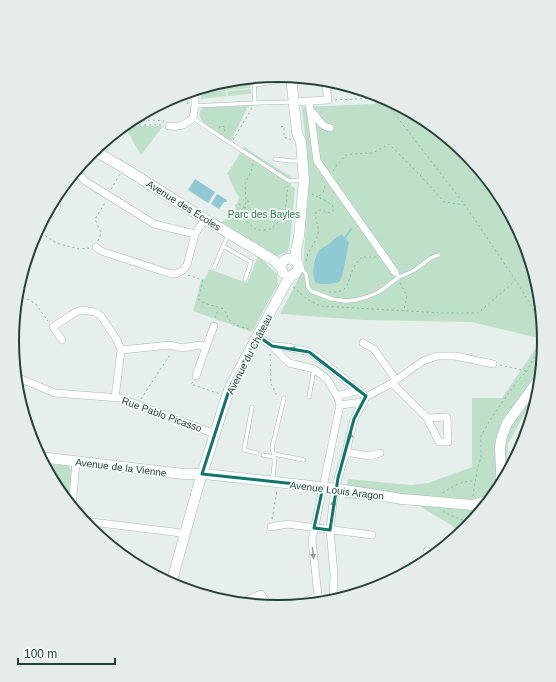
<svg xmlns="http://www.w3.org/2000/svg" width="556" height="682" font-family="Arial,sans-serif">
<rect width="100%" height="100%" fill="#e6efeb"/>
<path fill="#bfe0c8" d="M250,81v7l-23,2 -1,-7z
M224,83l1,7 -25,2v-4l11,-3z
M251,89v5l-23,2 -1,-5z
M225,90l1,6 -25,3 -1,-6z
M384,97l42,23 40,33 33,40 25,46 15,50 5,52 -4,45 -32,58 -1,15 4,7 -12,23 -33,40 -6,5 -9,-9 -35,-21 -72,-6 4,-19 63,6 17,-2 44,-16v-69h30l40,-59 -70,-17 -108,-2 -84,-6 23,-44 6,-96 -7,-67 72,-3z
M248,106l-17,35c-9,-5 -44,-22 -27,-34z
M124,126h39l-22,29z
M244,147l47,30v9l4,2 -4,46 -3,18 -12,4 -55,-34 6,-3 2,1c3,-3 4,-8 7,-11l-1,-4 3,-3 1,-5 -5,-8 -6,-14 -1,-1z
M258,256l19,18 1,10 -26,48 -59,-21 9,-33 3,1 4,-10 38,14z
M43,463l26,3 2,4 -3,33 -11,-14z"/>
<path fill="#8ec9d4" d="M195,179l20,13 -7,11 -20,-13z
M217,194l10,6 -1,2h-2l-5,7 -8,-5z
M342,235l7,7 -6,31 -3,8 -3,2c-7,0 -15,3 -22,-1 -3,-8 -2,-23 4,-31 2,-3 7,-5 10,-7 5,-4 7,-8 13,-9z"/>
<g fill="none" stroke-linecap="round" stroke-linejoin="round">
<path stroke="#8ec9d4" stroke-width="2" d="M345,238l6,-9"/>
<g stroke="#a8b8b2" stroke-width="4.5">
<path id="lane" d="M254,77l1,26
M254,85l26,-4
M195,106l60,-3 38,-1
M193,118l25,17 71,46 14,-1
M275,159l16,2h10
M223,246l28,16 -6,18
M214,268l9,-22 6,-12
M300,269h2l4,5 2,13 3,4 21,8 14,2 10,-1 11,-3 12,-5 20,-15 -4,-5
M399,277c7,-3 14,-5 20,-10 8,-6 9,-9 19,-12
M309,397l5,-28
M252,407l-8,43 13,3
M274,454l30,6
M263,455l11,2
M272,481c2,-12 4,-22 0,-33l12,-50"/>
</g>
<g stroke="#a8b8b2" stroke-width="8">
<path id="street" d="M309,101l8,60 78,111
M294,102l15,-1 19,-1 -3,-20
M310,110c8,6 10,17 20,18
M169,126c12,1 14,0 24,-8l2,-12v-17
M80,175l5,6 69,43 41,10
M42,221l14,-12 1,-3 -4,-6
M96,247l5,4 67,22 8,1 7,-4 4,-5 8,-31 10,-15
M258,336l14,10
M62,340l-9,-13 23,-15 6,-2 13,2 6,4 16,24 4,10 -6,48
M363,343l11,6 22,31
M206,347l8,-21
M121,350l49,-5 12,3 18,-3 6,2 -10,29
M16,377l39,16 65,5 95,36
M392,383l35,35 20,-1 1,25h-9l-12,-24
M337,396l22,-6
M366,397l26,-14 31,-22 14,-5h18l38,8
M340,405l23,-3
M346,452l23,4 11,-3
M72,507l4,-45
M83,521l91,11 11,2
M271,527l16,-3 85,11
M427,551l4,7
M161,579l11,2
M333,601l-15,-5 -6,-56 28,-135 -3,-9 -10,-17 -13,-10 -25,-6 -17,-17 16,1 21,5 11,7 46,38 -12,22 -8,33 -8,26 -5,24 -3,28 4,44 -1,27
M251,604l-2,-5 12,-5 8,12
M291,606l27,-10"/>
</g>
<g stroke="#a4bbb3" stroke-width="11">
<path id="secondary" d="M93,150l31,18 81,51 70,42 6,7
M283,273l-2,-5c1,-9 8,-12 15,-7
M40,457l143,17h22l133,15 64,10 36,3 34,3 18,-5
M500,488l1,-16 -1,-25 2,-11 5,-13 33,-45
M171,584l27,-97 25,-79 7,-21 56,-104 6,-8 3,-1 4,-6 -1,-4 -2,-3v-11l3,-13 5,-57 -3,-38 -4,-9 -6,-57"/>
</g>
<path stroke="#86b3a5" stroke-width="1" stroke-dasharray="2 3" stroke-linecap="butt" d="M187,92l1,13
M176,97l5,1 2,-3 -1,-1
M375,98l12,6 78,101 51,76 26,42
M335,100l40,-2 6,-2
M388,103l4,-1
M141,114l5,1 6,-6 9,1 2,-3 -1,-4
M128,122h5l18,-2 13,1
M124,125h38
M281,127l3,-1v11l7,3
M219,128l1,-2h2l3,1v3l-3,2
M233,140l19,-32
M253,164l-2,8 -6,11 1,18 -2,14 4,8 9,7h7l7,-1 9,-9 5,-8 3,-26
M333,171l4,-6 9,-10 7,-1 20,-1 16,-9 31,31 24,27 21,3
M111,189l9,-15
M312,194l6,3
M247,201l3,1
M239,204l6,4
M37,230l19,13 23,6 11,-1
M98,241l3,-8 -6,-14 10,-16
M306,261c1,-4 2,-9 5,-12 2,-5 6,-10 7,-15 2,-9 -4,-13 -2,-22 8,-5 7,0 14,1l3,-2v-5l-5,-4 -10,-5 6,-6 1,-6
M188,275l14,5 1,1 -5,18 6,4 20,6c7,17 10,15 27,21
M400,283l7,13 -3,14
M293,287c4,3 6,5 10,9 5,4 11,7 17,10l123,7h35l37,-32
M538,287l5,41
M329,292c22,1 17,-9 25,-25 2,-4 5,-7 8,-10h14
M18,295l17,8 13,18
M215,318l4,-10
M540,350l3,1
M270,354l1,30 6,12
M500,365l26,6
M193,382l-2,2 29,10
M141,399l30,-46
M52,480l2,-13
M58,490l9,1
M443,493c9,-7 19,-12 31,-12
M473,496l4,-26 4,-12v-22l11,-19 26,-37 9,-9 17,-32
M443,511c9,6 18,7 27,13
M272,519l5,-28"/>
<use href="#lane" stroke="#fff" stroke-width="3.5"/>
<use href="#street" stroke="#fff" stroke-width="7"/>
<use href="#secondary" stroke="#fff" stroke-width="10"/>
</g>
<defs><path id="oneway-solid" d="M-6-.8H1V-3.2L6.5 0L1 3.2V.8H-6Z"/></defs>
<g fill="#92a09c">
<use href="#oneway-solid" transform="translate(296 349) rotate(-166)"/>
<use href="#oneway-solid" transform="translate(350 438) rotate(-76)"/>
<use href="#oneway-solid" transform="translate(333 506) rotate(-82)"/>
<use href="#oneway-solid" transform="translate(313 553) rotate(84)"/>
</g>
<path fill="none" stroke="#0f766e" stroke-width="3" stroke-linejoin="round" d="M258,336l14,10 37,6 57,44 -12,23 -16,59 -8,52 -16,-2 9,-41 -121,-13 28,-87z"/>
<g text-anchor="middle" stroke-width="3.5" stroke-linejoin="round" paint-order="stroke">
<g font-size="10" fill="#24423a" stroke="#f7fbf9">
<text transform="translate(184 205) rotate(32)" y="4">Avenue des Écoles</text>
<text transform="translate(249 354) rotate(-63)" y="4">Avenue du Château</text>
<text transform="translate(162 414) rotate(20)" y="4">Rue Pablo Picasso</text>
<text transform="translate(121 467) rotate(7)" y="4">Avenue de la Vienne</text>
<text transform="translate(337 490) rotate(7)" y="4">Avenue Louis Aragon</text>
</g>
<g font-size="10" fill="#2d7a4b" stroke="#f7fbf9">
<text x="264" y="218">Parc des Bayles</text>
</g>
</g>
<path d="M0 0H556V682H0ZM19 341a259 259 0 1 1 518 0a259 259 0 1 1-518 0Z" fill="#e6ecea" fill-rule="evenodd"/>
<path fill="none" stroke="#24423a" stroke-width="2" d="M19 341a259 259 0 1 1 518 0a259 259 0 1 1-518 0Z"/>
<path d="M18 658v6h97v-6" fill="none" stroke="#24423a" stroke-width="2"/>
<text x="24" y="658" font-size="12" fill="#24423a" stroke="#f7fbf9" stroke-width="3" paint-order="stroke">100 m</text>
</svg>
